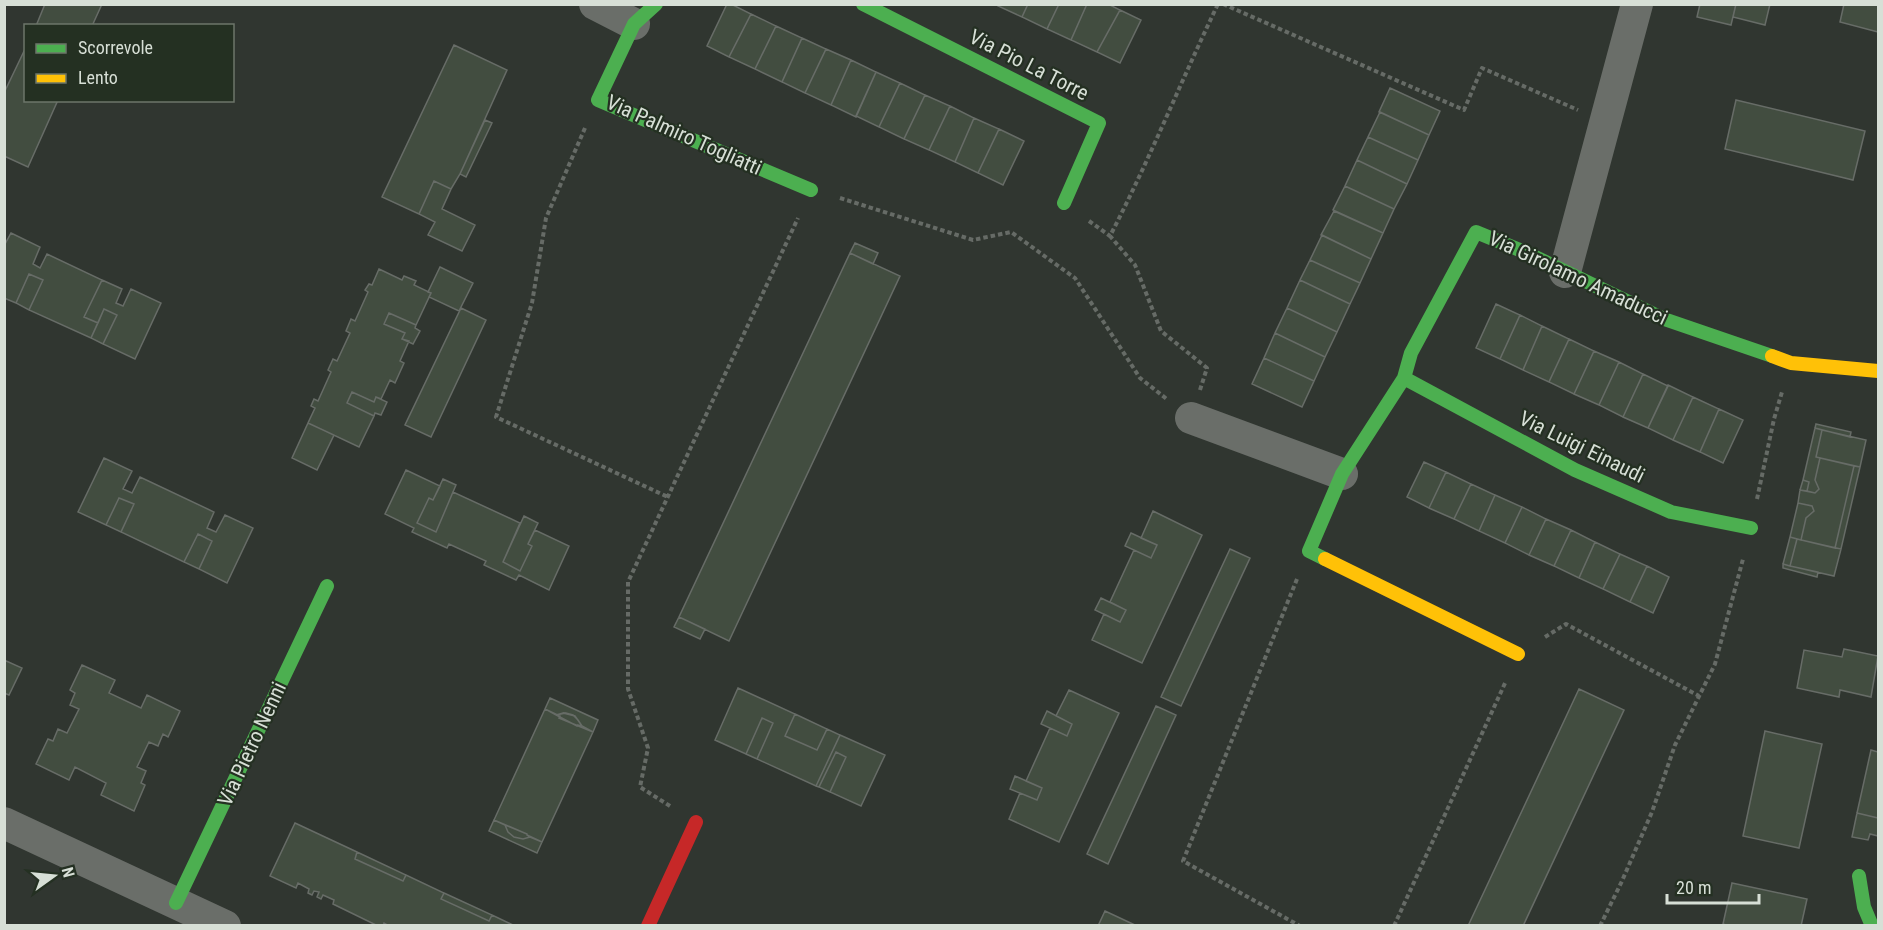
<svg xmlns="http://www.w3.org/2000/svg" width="1883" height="930" font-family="'Roboto Condensed',sans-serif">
<rect width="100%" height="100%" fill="#303630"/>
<path fill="#424d40" stroke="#676c67" stroke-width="1.5" d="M45,4h57l-10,22h-56z
M727,4h4l20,10 -22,43 -22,-11z
M999,4h29l-6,13 -24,-11z
M1028,4h31l-12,25 -25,-12z
M1059,4h28l-16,36 -24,-11z
M1087,4h21l12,6 -23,42 -26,-12z
M1700,4h36l-5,21 -34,-8z
M1736,4h34l-5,21 -32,-8z
M1844,4h34v28l-38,-10z
M1120,10l21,10 -21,43 -23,-11z
M751,14l25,12 -21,43 -26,-12z
M776,26l26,12 -20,44 -27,-13z
M802,38l24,11 -21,44 -23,-11z
M454,45l53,25 -47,104 -9,15 -17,-8 -15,33 -37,-17z
M26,47v53h32l-30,67 -24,-11v-63z
M826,49l25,11 -20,45 -26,-12z
M851,60l25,12 -20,45 -25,-12z
M876,72l24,11 -21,44 -23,-11z
M900,83l25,12 -21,44 -25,-12z
M1390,88l50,23 -11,24 -50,-23z
M925,95l25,11 -21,44 -25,-11z
M1736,100l129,31 -12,49 -128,-31z
M950,106l24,12 -19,44 -26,-12z
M1380,112l49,23 -11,25 -50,-23z
M974,118l25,11 -21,44 -23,-11z
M485,120l7,3 -26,54 -6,-3z
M999,129l25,12 -21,44 -25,-12z
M1368,137l50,23 -11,24 -50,-24z
M1357,160l50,24 -13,25 -49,-23z
M434,181l17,8 -9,20 33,16 -13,26 -34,-16 7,-13 -16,-8z
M1345,186l49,23 -11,24 -50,-23z
M1334,211l49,22 -12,26 -50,-24z
M11,233l29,14 -7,17 7,4 7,-14 55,26 -18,37 14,6 -7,15 -62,-28 14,-30 -14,-6 -13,29 -12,-5v-52z
M1322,235l49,24 -11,24 -50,-23z
M855,243l23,10 -5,11 -23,-11z
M850,253l50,23 -171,365 -50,-24z
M1310,260l50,23 -10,21 -50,-24z
M440,267l33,16 -14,28 -30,-14 2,-4 -3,-1z
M379,269l23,11 2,-4 12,5 -2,4 17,8 -15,32 -27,-12 -5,11 21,9 -3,6 7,2 -9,20 4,2 -9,20 -5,-3 -9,19 -5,-2 -2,5 -22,-10 -5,11 27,13 -15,31 -51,-24 7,-15 -4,-2 3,-7 4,2 13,-29 -3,-2 5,-11 4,2 13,-28 -4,-2 5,-12 4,2 13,-29 -3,-2 4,-6 3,1z
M29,274l14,6 -14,30 -13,-7z
M102,280l20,9 -6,14 7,3 8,-17 30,14 -26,56 -32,-15 14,-29 -13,-6 -6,14 -14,-6z
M1300,280l50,24 -13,28 -50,-24z
M1496,304l24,11 -20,44 -24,-11z
M461,308l25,12 -55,117 -26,-12z
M1287,308l50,24 -12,25 -50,-24z
M104,309l13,6 -14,29 -12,-6z
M389,313l27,12 -1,3 5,3 -7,13 -11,-5 3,-6 -21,-9z
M1520,315l22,11 -19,44 -23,-11z
M1542,326l27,13 -20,43 -26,-12z
M1275,333l50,24 -11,24 -50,-23z
M1569,339l25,12 -20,43 -25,-12z
M1594,351l25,11 -20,43 -25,-11z
M1264,358l50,23 -12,26 -50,-23z
M1619,362l24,12 -20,43 -24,-12z
M1643,374l25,12 -20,42 -25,-11z
M1668,385l25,12 -20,43 -25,-12z
M352,392l22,10 2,-5 11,5 -6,13 -6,-2 -1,3 -27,-13z
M1693,397l26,12 -19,43 -27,-12z
M1719,409l24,11 -20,43 -23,-11z
M308,423l26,12 -17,35 -25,-12z
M1816,424l35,8 -1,5 -35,-9z
M1815,428l7,2 -6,27 4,1 -5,22 4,9 -4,4 -8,-2 2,-9 -6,-2z
M1822,430l44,10 -6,27 -44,-10z
M104,458l28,13 -9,18 9,4 8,-16 74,35 -7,16 9,4 9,-17 28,13 -26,55 -28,-14 13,-28 -14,-7 -14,28 -63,-30 13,-28 -15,-6 -13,27 -28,-13z
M1820,458l34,8 -19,82 -34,-8 5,-22 8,-7 -2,-5 -14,-3 2,-13 15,3 4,-4 -4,-9z
M1424,462l22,10 -17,36 -22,-11z
M1854,466l6,1 -19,82 -6,-1z
M406,470l34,16 -7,14 -4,-2 -12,25 19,9 17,-40 67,31 -17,39 17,9 12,-25 -4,-2 7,-14 34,16 -20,44 -30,-15 -3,5 -32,-15 2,-4 -37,-17 -2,4 -35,-16 2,-4 -29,-14z
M1446,472l25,12 -17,35 -25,-11z
M443,479l13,6 -20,47 -19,-9 12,-25 4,2z
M1803,480l6,2 -2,9 -7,-1z
M1471,484l24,11 -16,36 -25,-12z
M1495,495l27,12 -17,36 -26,-12z
M119,498l15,6 -13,28 -15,-7z
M1798,503l14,3 2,5 -8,7 -5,22 -11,-3z
M1522,507l24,12 -17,36 -24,-12z
M1153,511l49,24 -60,128 -50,-23 12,-26 16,8 6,-12 -16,-8 24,-52 17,8 6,-13 -16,-7z
M524,516l14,7 -10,21 4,2 -12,25 -17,-9z
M1546,519l25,11 -17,36 -25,-11z
M1571,530l24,12 -16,36 -25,-12z
M1131,533l26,12 -6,13 -26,-12z
M198,534l14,7 -13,28 -15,-7z
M1790,537l7,2 -7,27 -7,-2z
M1797,539l44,10 -7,27 -44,-10z
M1595,542l25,12 -17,35 -24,-11z
M1230,549l20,9 -69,148 -20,-9z
M1620,554l27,12 -17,36 -27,-13z
M1783,564l7,2 28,6 -1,5 -34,-9z
M1647,566l22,11 -16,36 -23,-11z
M1101,598l25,12 -6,12 -25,-12z
M679,617l26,12 -5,10 -26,-12z
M1844,649l34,7 -7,41 -31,-7 -1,7 -42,-9 7,-38 38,7z
M4,660l18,8 -13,27 -5,-2z
M82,665l33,15 -6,13 32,15 6,-13 33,16 -12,26 -5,-3 -5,12 -9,-4 -12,25 9,4 -5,12 4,2 -11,26 -33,-16 5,-12 -31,-16 -6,13 -33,-16 12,-25 5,2 5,-12 9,4 12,-24 -9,-4 5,-12 -5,-3z
M738,688l57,26 -10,22 32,14 10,-21 13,6 -24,51 -59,-27 16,-36 -11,-5 -16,36 -31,-14z
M1579,689l45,21 -101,216h-55z
M1069,690l50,23 -60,129 -50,-23 11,-26 17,7 5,-12 -16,-7 24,-53 17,8 5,-12 -16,-8z
M550,698l48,22 -5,12 -11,-6 -4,-6 -5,-5 -7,-2 -10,2 -11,-6z
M1156,706l20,9 -68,149 -21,-10z
M545,709l15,7 -1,2 34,14 -51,110 -15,-7v-1l-33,-14z
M1047,711l25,13 -5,12 -26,-12z
M563,713l12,3 7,10 -4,-1 -1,1 -21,-11z
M795,714l32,15 -10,21 -32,-14z
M762,718l11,5 -16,36 -11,-5z
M1765,731l57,13 -23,104 -56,-12z
M840,735l45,20 -24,51 -31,-14 16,-35 -10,-5 -17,35 -3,-1z
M1871,750l7,2v66l-21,-5z
M836,752l10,5 -16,35 -11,-5z
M1015,776l27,12 -5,12 -27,-11z
M1857,813l21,5v18l-8,-2 -2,6 -16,-3z
M494,820l11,5 3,7 6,5 9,2 7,-2 12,5 -5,11 -48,-22z
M295,823l62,29 -2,7 48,22 3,-6 38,18 -3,6 48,22 3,-6 23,11h-126l-5,-3 -1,3h-5l-45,-22 1,-4 -11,-5 -2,4 -4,-2 2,-5 -5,-1 -2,4 -4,-2 1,-4 -11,-6 -2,5 -26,-12z
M505,825l22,9v1l3,2 -7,2 -9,-2 -6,-5z
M357,852l49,23 -3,6 -48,-22z
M1732,883l75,16 -6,27h-72l-6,-2z
M444,893l48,22 -3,6 -48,-22z
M1105,911l32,15h-39z"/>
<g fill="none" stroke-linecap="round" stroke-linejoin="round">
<path stroke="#666b66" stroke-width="4" stroke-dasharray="4.5 3" stroke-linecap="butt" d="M1223,4l241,106 18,-42 96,42
M585,128l-39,90 -14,85 -36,114 172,80
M840,198l133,42 38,-8 64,46 65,100 28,22
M1089,221l21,15
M1200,390l7,-22 -46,-37 -26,-66 -25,-29c39,-75 71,-155 108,-232
M1757,499l17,-80 8,-27
M1297,579l-114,282 117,65
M1545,637l21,-13 133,72
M670,806l-30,-19 8,-39 -20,-59v-107l170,-364
M1394,926l112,-245
M1600,926l22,-45 30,-69 23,-67 40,-81 28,-105"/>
<path stroke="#6a6e69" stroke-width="32" d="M595,4l39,20
M1565,272l72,-268
M1191,418l151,56
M4,823l221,103"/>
<path stroke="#4caf50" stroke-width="14" d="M656,4l-22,20 -36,76 213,90
M863,4l236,119 -35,80
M1404,378l171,92 96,42 80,16
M1325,559l-16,-8 33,-77 62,-96 7,-25 65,-121 51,21 137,66 108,37
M1859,876l5,31 8,19
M176,903l151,-317"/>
<path stroke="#ffc107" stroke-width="14" d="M1772,356l19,7 87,8
M1325,559l193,95"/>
<path stroke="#c62828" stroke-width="14" d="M648,926l48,-104"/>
</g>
<g text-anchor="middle" stroke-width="4.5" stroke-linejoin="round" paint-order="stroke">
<g font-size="21" fill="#d7dfd6" stroke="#243022">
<text transform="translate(1029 65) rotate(27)" y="7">Via Pio La Torre</text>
<text transform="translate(684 135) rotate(24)" y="7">Via Palmiro Togliatti</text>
<text transform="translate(1578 278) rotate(25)" y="7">Via Girolamo Amaducci</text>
<text transform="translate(1582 447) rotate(26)" y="7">Via Luigi Einaudi</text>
<text transform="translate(252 744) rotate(-65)" y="7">Via Pietro Nenni</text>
</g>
</g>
<rect width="1883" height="930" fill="none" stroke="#d7dfd6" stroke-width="12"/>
<rect x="24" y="24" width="210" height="78" fill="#243022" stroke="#6c766a" stroke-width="1.5"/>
<rect x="36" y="44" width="30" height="9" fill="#4caf50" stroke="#6c766a" stroke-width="1.5"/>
<text x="78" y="54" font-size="18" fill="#d7dfd6">Scorrevole</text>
<rect x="36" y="74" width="30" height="9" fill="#ffc107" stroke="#6c766a" stroke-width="1.5"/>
<text x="78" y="84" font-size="18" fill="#d7dfd6">Lento</text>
<g transform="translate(54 876) rotate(75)" stroke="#243022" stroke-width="4.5" paint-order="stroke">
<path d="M0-4.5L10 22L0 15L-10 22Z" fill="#d7dfd6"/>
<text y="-9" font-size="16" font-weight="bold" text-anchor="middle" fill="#d7dfd6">N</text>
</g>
<path d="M1667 894v9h92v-9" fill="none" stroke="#d7dfd6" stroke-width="3"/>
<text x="1676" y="894" font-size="18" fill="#d7dfd6" stroke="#243022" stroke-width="4.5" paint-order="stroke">20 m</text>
</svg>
